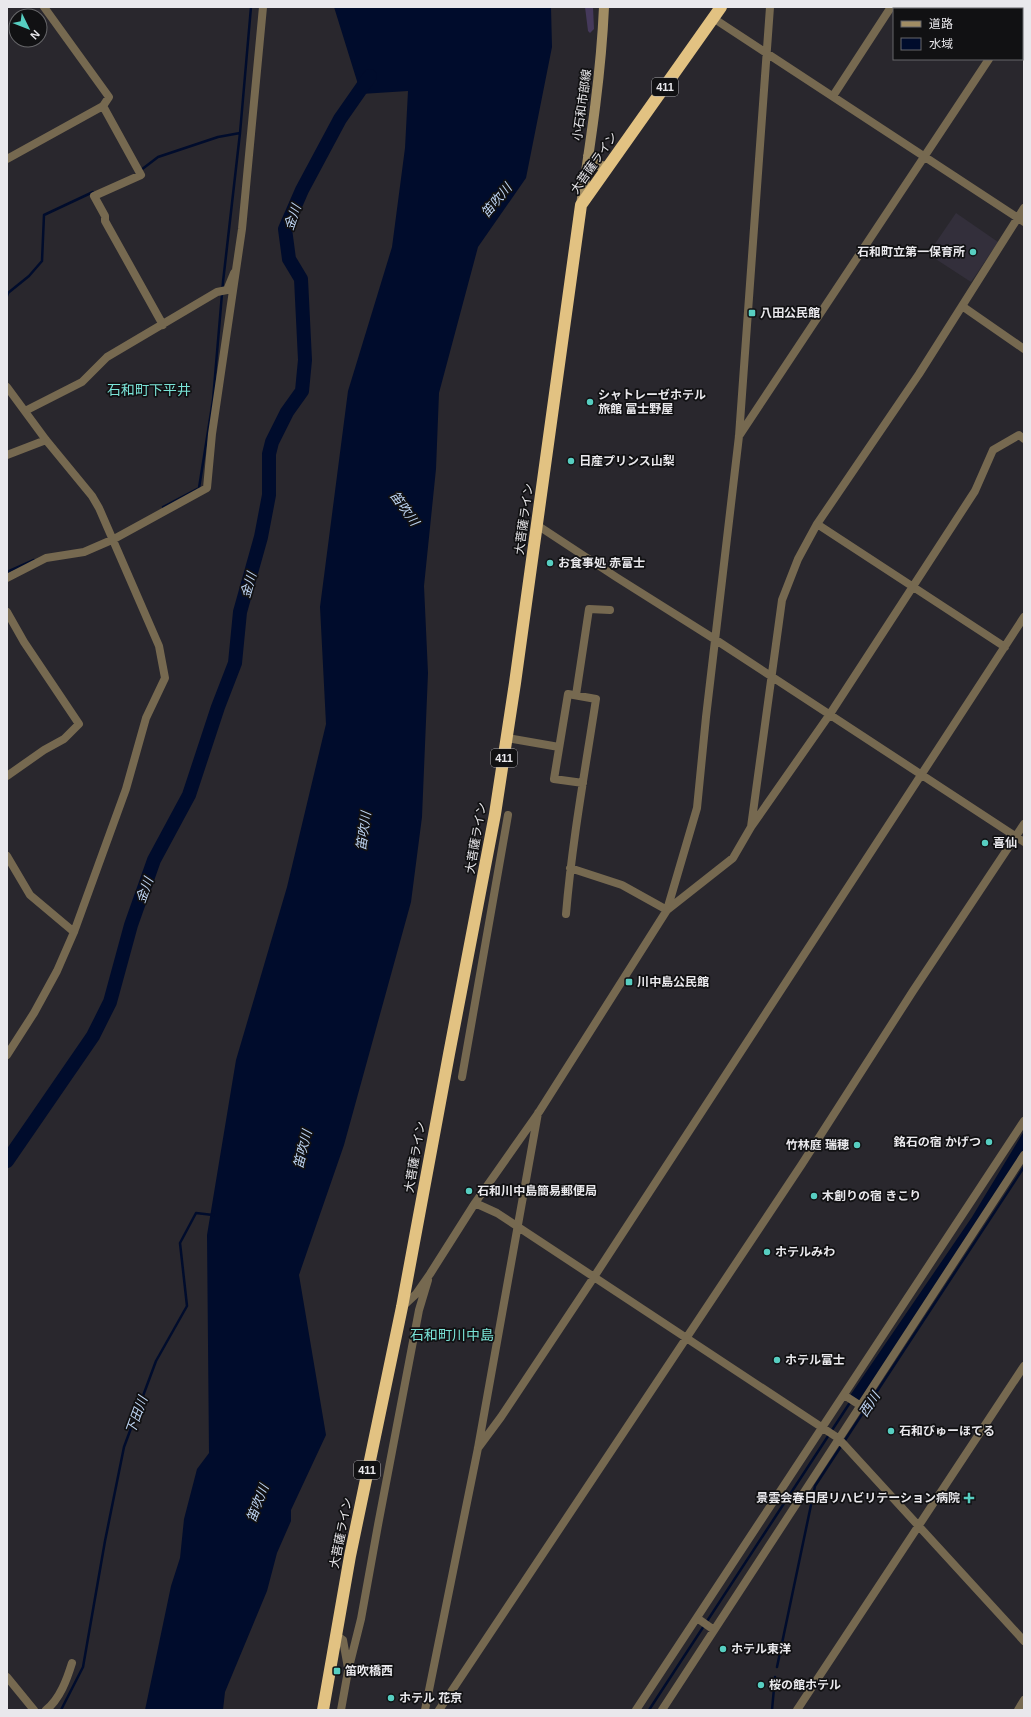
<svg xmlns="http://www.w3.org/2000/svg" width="1031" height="1717" font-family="Arial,'Noto Sans JP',sans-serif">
<rect width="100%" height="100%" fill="#29272d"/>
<path fill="#332f3b" d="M956,213l42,29 -27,40 -43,-28z"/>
<path fill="#45395b" d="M585,7h8l1,22 -4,4 -2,-2z"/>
<path fill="#000c2c" d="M334,7h217l1,40 -26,131 -48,69 -39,146 -3,76 -12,117 4,87 -6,144 -11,85 -67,243 -45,130 27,160 -35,75v11l-14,32 -10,38 -42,101 -2,18h-78l26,-124 9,-28 4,-39 13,-50 12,-16 -2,-218 29,-175 51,-173 39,-163 -6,-117 28,-216 44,-144 13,-99 3,-57 -47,3z
M1024,1131v19l-166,253 -9,-6 123,-180z"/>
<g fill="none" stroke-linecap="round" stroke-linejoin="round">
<path stroke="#000c2c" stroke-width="2.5" d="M141,170l17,-13 60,-20 22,-4
M7,296l1,-3 21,-17 13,-15 2,-46 49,-23
M163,507l36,-19 14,-88 10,-118 17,-149 11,-126
M7,572l27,-12
M777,1667l38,-181 209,-319
M61,1710l22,-43 22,-126 19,-94 32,-86 31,-55 -7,-63 16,-30 17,2
M649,1710l202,-309
M772,1710l3,-33"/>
<path stroke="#000c2c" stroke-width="14" d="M7,1161l86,-125 17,-34 21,-77 23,-65 35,-65 29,-88 17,-44 5,-51 21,-75 8,-42v-41l3,-12 15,-30 15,-21 3,-31 -4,-81 -12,-20 -4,-30 17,-39 38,-71 30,-43"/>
<path stroke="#766950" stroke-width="8" d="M978,7l3,2
M1022,10l2,-3
M713,18l311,204
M1022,35l2,1
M833,96l58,-89
M103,106l38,69 -47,21 11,20v5l58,104
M7,159l96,-53 6,-9 -65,-90
M962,306l62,43
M7,387l39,53 46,56 7,12 60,138 6,32 -19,40 -20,71 -52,143 -17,39 -23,42 -27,42
M25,411l57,-29 25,-25 110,-65 10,-2 7,-17
M739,436l250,-377
M7,455l39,-15
M817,524l188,123
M537,525l79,52 100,63 308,202
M7,578l39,-20 38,-6 30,-13 93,-51 5,-54 30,-205 21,-222
M7,612l17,30 55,82 -15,15 -20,11 -37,26
M576,695l13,-86 21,1
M507,738l52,9
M751,827l31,-227 16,-41 19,-35 102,-150 105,-166
M7,856l23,39 44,37
M570,868l52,17 45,25
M667,910l66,-52 18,-31 79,-113 145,-223 18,-41 26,-15 5,4
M566,914c6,-72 19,-143 30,-215l-28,-5 -14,85 29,4
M462,1077l46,-262
M475,1203l22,10 341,225 186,203
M402,1307l14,-13 14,-20 45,-71 64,-91 128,-202 30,-102 9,-91 33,-281 31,-429
M844,1395l17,11
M478,1448l23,-31 93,-140 430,-660
M697,1618l17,12
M336,1635l7,5 5,28
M7,1677l27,33
M46,1710c14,-11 21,-31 26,-47
M341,1710l7,-39 13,-52 17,-94 41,-215 9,-30
M425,1710l53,-262 60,-335
M439,1710l363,-546 111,-173 111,-167
M636,1710l388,-589
M662,1710l362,-555
M797,1710l227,-344
M1018,1710l6,-10"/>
<path stroke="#a18d64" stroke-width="10" d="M588,156c6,7 11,12 21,10
M581,205c10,-66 20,-131 23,-198"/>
<path stroke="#e2c282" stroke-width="12" d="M323,1710l27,-154 52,-249 47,-253 46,-240 20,-131 66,-478 140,-198"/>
</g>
<g fill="#57cec1" stroke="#111113" stroke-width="1.5">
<circle cx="973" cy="252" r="4"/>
<rect x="748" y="309" width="8" height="8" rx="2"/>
<circle cx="590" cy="402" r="4"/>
<circle cx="571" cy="461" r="4"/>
<circle cx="550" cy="563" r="4"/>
<circle cx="985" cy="843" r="4"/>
<rect x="625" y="978" width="8" height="8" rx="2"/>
<circle cx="989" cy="1142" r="4"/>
<circle cx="857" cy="1145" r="4"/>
<circle cx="469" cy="1191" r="4"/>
<circle cx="814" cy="1196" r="4"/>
<circle cx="767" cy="1252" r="4"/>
<circle cx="777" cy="1360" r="4"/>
<circle cx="891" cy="1431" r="4"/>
<path d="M967 1492h4v4h4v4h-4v4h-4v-4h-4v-4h4z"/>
<circle cx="723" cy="1649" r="4"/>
<rect x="333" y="1667" width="8" height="8" rx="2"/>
<circle cx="761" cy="1685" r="4"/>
<circle cx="391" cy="1698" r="4"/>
</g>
<g text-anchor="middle" stroke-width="3.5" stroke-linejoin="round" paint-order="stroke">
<g fill="#111113" stroke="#a8a8ab" stroke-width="1">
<rect x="652" y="78" width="26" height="18" rx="3"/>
<rect x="491" y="749" width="26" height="18" rx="3"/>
<rect x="354" y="1461" width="26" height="18" rx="3"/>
</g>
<g font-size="11" font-weight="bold" fill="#e9e8ec">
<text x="665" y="91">411</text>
<text x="504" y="762">411</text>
<text x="367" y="1474">411</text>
</g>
<g font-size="12" fill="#e9e8ec" stroke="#111113">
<text transform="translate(582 105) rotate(-82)" y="4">小石和市部線</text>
<text transform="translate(594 163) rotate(-55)" y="4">大菩薩ライン</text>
<text transform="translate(524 519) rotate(-82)" y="4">大菩薩ライン</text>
<text transform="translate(476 838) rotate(-80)" y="4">大菩薩ライン</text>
<text transform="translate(415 1157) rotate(-80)" y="4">大菩薩ライン</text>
<text transform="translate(341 1533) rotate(-79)" y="4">大菩薩ライン</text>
</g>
<g font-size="12" font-weight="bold" fill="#e9e8ec" stroke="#111113" text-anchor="start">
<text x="965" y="256" text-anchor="end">石和町立第一保育所</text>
<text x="760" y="317">八田公民館</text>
<text x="598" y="399">シャトレーゼホテル<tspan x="598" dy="14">旅館 富士野屋</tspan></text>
<text x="579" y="465">日産プリンス山梨</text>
<text x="558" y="567">お食事処 赤富士</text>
<text x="993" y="847">喜仙</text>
<text x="637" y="986">川中島公民館</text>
<text x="981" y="1146" text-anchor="end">銘石の宿 かげつ</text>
<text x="849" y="1149" text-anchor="end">竹林庭 瑞穂</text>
<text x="477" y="1195">石和川中島簡易郵便局</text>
<text x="822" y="1200">木創りの宿 きこり</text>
<text x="775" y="1256">ホテルみわ</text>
<text x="785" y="1364">ホテル富士</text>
<text x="899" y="1435">石和びゅーほてる</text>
<text x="960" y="1502" text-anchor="end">景雲会春日居リハビリテーション病院</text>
<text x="731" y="1653">ホテル東洋</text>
<text x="345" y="1675">笛吹橋西</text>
<text x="769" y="1689">桜の館ホテル</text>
<text x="399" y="1702">ホテル 花京</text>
</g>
<g font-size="13" font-style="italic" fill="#bdd3f1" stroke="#111113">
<text transform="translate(496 200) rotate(-50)" y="5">笛吹川</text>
<text transform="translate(292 217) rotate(-71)" y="5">金川</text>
<text transform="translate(405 508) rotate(54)" y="5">笛吹川</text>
<text transform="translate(248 585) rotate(-74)" y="5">金川</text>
<text transform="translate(363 831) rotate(-82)" y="5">笛吹川</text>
<text transform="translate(144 890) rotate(-70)" y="5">金川</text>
<text transform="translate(302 1149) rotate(-76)" y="5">笛吹川</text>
<text transform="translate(869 1404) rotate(-57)" y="5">西川</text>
<text transform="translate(136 1415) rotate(-70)" y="5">下田川</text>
<text transform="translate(257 1503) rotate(-69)" y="5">笛吹川</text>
</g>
<g font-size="14" fill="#7ae3d7" stroke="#111113">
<text x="149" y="395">石和町下平井</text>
<text x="452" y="1340">石和町川中島</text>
</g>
</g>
<rect width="1031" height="1717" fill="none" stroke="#e9e8ec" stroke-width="16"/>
<rect x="893" y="8" width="130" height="52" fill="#111113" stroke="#67676a"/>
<rect x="901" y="21" width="20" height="6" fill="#a18d64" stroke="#67676a"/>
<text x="929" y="28" font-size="12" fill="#e9e8ec">道路</text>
<rect x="901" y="38" width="20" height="12" fill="#000c2c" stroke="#67676a"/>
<text x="929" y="48" font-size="12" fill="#e9e8ec">水域</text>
<g transform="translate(28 28) rotate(133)"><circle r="19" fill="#111113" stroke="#67676a"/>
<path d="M0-3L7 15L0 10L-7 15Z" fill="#57cec1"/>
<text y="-6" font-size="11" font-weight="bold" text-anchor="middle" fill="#e9e8ec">N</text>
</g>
</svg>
